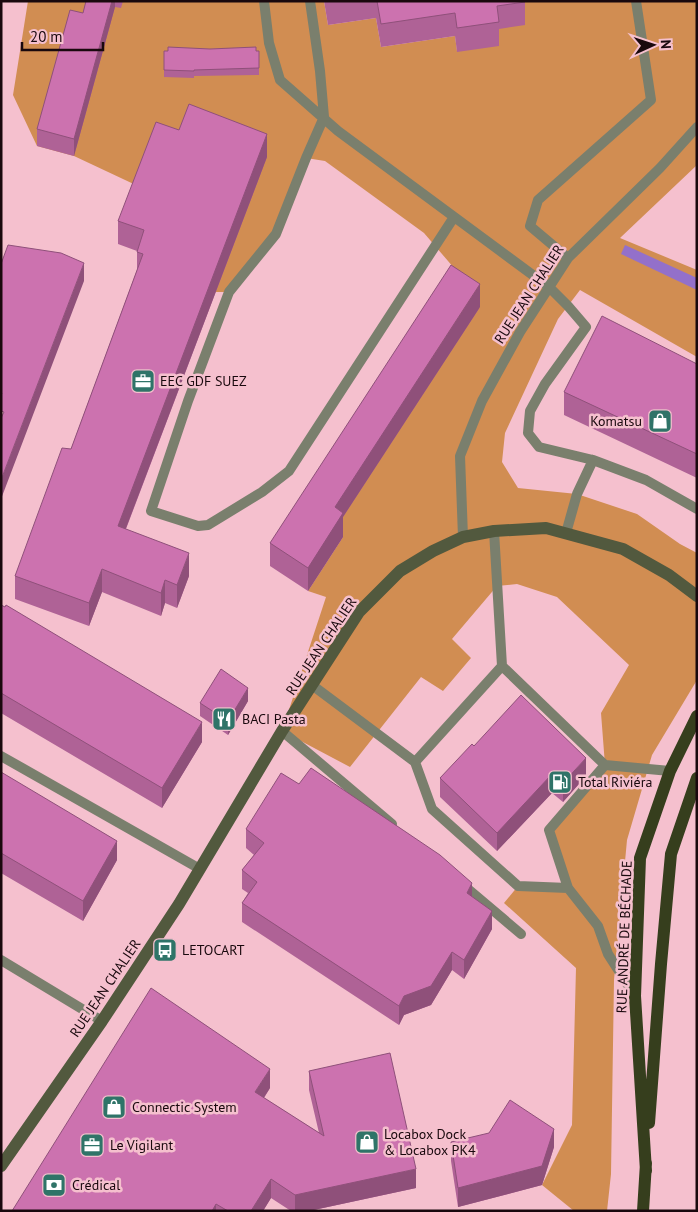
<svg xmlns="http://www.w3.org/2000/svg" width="698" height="1212" font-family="'PT Sans',sans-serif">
<rect width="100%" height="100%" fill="#f5c0ce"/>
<path fill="#d18d52" d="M28,1h296l4,24 48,-7 5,29 74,-11 2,15 40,-22 25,-28h175v164l-77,73 77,32v87l-117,-67 -22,29 -53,114 -3,29 16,26 59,6 60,20 43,30 17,9v127l-45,75 -25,85 -13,140 -3,194 -4,37h-33l-32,-26 30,-60 4,-157 -72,-65 14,-17 49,2 -18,-58 56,-65 -4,-52 28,-48 -72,-68 -40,-13 -20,2 -45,53 19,19 -28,33 -22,-14 -71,90 -68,-36 44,-134 -18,-6 35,-54 -8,-6 125,-256 -36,-42 -99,-72 -19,-3 -30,76 -47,58h-13l-76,-105 -66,-31 -37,-10 -24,-51z"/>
<path fill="#9370ca" d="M625,245l72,33v12l-76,-36z"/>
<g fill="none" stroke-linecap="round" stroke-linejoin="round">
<path stroke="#7a7f6d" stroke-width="10" d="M264,1l5,42 11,37 58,51 211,156 19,19 18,21 -41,57 -15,27 -2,22 11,14 54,13
M310,1l10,70 4,46 -18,41 -30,76 -47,58 -41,109 -37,110 47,15 10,-1 54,-33 27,-21 165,-254
M568,258l-38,-32 8,-26 113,-100 -15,-99
M566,533l11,-39 16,-34 53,20 51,29
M463,537l-3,-81 22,-55 38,-69 48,-74 92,-90 37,-41
M502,666l103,99
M312,685l103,77 87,-96 -8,-135
M282,731l110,93
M1,756l199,113
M415,762l17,47 86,77 50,2
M605,765l-56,65 19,58 30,38 10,28 27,42
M605,765l65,6
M462,884l59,50
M1,960l101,61"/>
<path stroke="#52593e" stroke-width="12" d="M1,1166l101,-145 77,-117 103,-173 77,-119 41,-41 33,-20 30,-14 31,-6 52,-3 77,21 46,26 28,21"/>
<path stroke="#363e1d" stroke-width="12" d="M649,1123l12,-159 10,-110 26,-76
M646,1171l-11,-175 5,-138 30,-87 27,-55
M643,1211l3,-48"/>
</g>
<path fill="#af6296" d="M86,1h37l-2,7 -6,-1 -41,149 -37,-10v-17l46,-116z
M324,1h201v24l-26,4v17l-42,6 -2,-16 -74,11 -5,-29 -48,7z
M164,51h95v24l-65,1v2l-30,-1z
M179,130l88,27 -141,372 63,47 -12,32 -12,-5 -4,13 -59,-24 -13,34 -74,-27v-23l56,-127 66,-179v-19l-19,-7v-23z
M480,307l-137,210v20l-35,54 -38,-25v-23z
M697,364v114l-133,-63v-23z
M1,605l201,137 -40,66 -161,-95z
M248,701l-20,34 -28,-19v-13z
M474,746l112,30 -23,26 -11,-9 -55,58 -57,-54v-19z
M1,772l116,88 -34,61 -82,-48z
M246,829l226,67 20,33 -28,50 -12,-9 -21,35 -27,10 -5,10 -157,-103v-19l6,-10 -6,-4v-19l12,-15 -8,-7z
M309,1071l107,117 -107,23h-18l-20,-13 -8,13h-251l258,-123 -6,10 55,35 -10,-43z
M451,1142l103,5 -12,38 -84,22 -7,-46z"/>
<path fill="#8f507a" d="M112,1h3v6l-41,149v-17z
M267,134v23l-149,392v-23z
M84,263v18l-83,218v-19z
M480,284v23l-137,210v20l-35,54v-23l27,-61z
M189,553v23l-12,32v-23z
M102,569v23l-13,34v-23z
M165,580v23l-4,13v-23z
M248,688v13l-20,34v-14z
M202,722v20l-40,66v-20z
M586,758v18l-23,26v-19z
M552,774v19l-55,58v-18z
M117,841v19l-34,61v-20z
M472,883v19l-5,-9z
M492,911v18l-28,50v-19z
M452,952v18l-21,35 -27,10 -5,10v-19l5,-10z
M270,1069v19l-15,23v-19z
M554,1129v18l-12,38 -84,22v-19z
M416,1169v19l-107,23h-14v-16z
M271,1179v19l-8,13h-12z
M216,1204v7h-4z"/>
<path fill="#cc72af" stroke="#8f507a" d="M86,1h26l-38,138 -37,-10 33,-119 13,3z
M377,1h148v1l-28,4 2,16 -42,6 -2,-15 -74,11z
M168,47l42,2 46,-2v4h3v17l-65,2v1l-30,-1v-19h4z
M189,104l78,30 -149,392 71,27 -12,32 -12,-5 -4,13 -59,-24 -13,34 -74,-27 47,-128 9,1 72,-195 -6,-2 7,-22 -26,-9 38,-99 23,8z
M8,245l53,8 23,10 -83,217v-62l3,-6 -3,-1v-16l1,-2h-1v-129z
M451,265l29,19 -145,223 8,6 -35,55 -38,-25z
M602,316l95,48v90l-133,-62z
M1,605l4,2 1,-2 196,117 -40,66 -161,-95z
M221,669l27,19 -20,33 -28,-18z
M521,695l65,63 -23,25 -11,-9 -55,59 -57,-55 32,-34 2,2z
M311,768l129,87 32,28 -5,10 25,18 -28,49 -12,-8 -21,34 -27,10 -5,10 -157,-103 15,-21 -15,-12 22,-27 -18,-14 35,-56 18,11z
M1,772l116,69 -34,60 -82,-48z
M151,988l119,81 -15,23 69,44 -15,-65 81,-18 26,116 -121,26 -24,-16 -20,32h-23l-12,-7 -4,7h-200z
M510,1100l44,29 -12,37 -84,22 -7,-46 38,-9z"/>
<defs>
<g id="office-square" transform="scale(1.25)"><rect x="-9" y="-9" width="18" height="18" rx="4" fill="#2f7468" stroke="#f5c0ce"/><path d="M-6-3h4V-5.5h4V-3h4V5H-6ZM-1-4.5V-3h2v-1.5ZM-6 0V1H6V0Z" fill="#fff"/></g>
<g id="shop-square" transform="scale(1.25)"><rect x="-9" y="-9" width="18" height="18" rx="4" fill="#2f7468" stroke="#f5c0ce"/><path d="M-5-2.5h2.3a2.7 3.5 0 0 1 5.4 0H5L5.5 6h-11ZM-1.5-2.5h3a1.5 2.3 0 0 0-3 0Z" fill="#fff"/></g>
<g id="restaurant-square" transform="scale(1.25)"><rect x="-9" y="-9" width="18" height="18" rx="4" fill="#2f7468" stroke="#f5c0ce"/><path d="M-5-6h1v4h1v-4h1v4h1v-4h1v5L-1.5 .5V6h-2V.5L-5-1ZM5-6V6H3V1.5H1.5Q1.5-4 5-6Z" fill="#fff"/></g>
<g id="fuel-square" transform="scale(1.25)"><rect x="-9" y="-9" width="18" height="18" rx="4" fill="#2f7468" stroke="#f5c0ce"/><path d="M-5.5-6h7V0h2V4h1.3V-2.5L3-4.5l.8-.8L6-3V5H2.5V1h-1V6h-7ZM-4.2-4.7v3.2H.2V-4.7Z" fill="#fff"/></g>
<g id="bus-square" transform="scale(1.25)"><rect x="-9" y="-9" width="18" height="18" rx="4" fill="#2f7468" stroke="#f5c0ce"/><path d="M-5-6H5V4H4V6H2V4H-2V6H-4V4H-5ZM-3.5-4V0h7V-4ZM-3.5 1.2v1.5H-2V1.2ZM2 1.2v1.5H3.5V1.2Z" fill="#fff"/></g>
<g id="bank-square" transform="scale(1.25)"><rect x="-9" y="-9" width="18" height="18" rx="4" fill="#2f7468" stroke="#f5c0ce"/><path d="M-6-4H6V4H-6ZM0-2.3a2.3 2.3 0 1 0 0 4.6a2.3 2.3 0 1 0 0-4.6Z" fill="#fff"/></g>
</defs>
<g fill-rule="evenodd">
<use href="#office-square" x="143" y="381"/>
<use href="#shop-square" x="660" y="421"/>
<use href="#restaurant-square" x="224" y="719"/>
<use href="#fuel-square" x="560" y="782"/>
<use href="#bus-square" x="165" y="950"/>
<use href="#shop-square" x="114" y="1107"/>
<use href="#shop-square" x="367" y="1142"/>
<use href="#office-square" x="92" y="1145"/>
<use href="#bank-square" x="54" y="1185"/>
</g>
<g text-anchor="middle" stroke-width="5" stroke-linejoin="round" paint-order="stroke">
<g font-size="14" fill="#19080d" stroke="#f5c0ce">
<text transform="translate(529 294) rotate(-57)" y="5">RUE JEAN CHALIER</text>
<text transform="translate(321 646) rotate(-56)" y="5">RUE JEAN CHALIER</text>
<text transform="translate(624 937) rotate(-88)" y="5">RUE ANDRÉ DE BÉCHADE</text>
<text transform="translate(105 988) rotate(-56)" y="5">RUE JEAN CHALIER</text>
</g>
<g font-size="14" fill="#19080d" stroke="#f5c0ce" text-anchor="start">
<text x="160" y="386">EEC GDF SUEZ</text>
<text x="642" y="426" text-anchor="end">Komatsu</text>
<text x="242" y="724">BACI Pasta</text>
<text x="578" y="787">Total Riviéra</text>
<text x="182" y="955">LETOCART</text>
<text x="132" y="1112">Connectic System</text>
<text x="384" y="1139">Locabox Dock<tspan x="384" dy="16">&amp; Locabox PK4</tspan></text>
<text x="110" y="1150">Le Vigilant</text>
<text x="72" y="1190">Crédical</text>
</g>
</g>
<rect width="698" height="1212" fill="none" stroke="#19080d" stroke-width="5"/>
<g transform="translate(653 45) rotate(87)" stroke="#f5c0ce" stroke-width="4" paint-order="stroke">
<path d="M0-4L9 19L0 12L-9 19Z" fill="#19080d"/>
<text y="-8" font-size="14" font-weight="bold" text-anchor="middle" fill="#19080d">N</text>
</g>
<path d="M22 42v8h81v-8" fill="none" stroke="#19080d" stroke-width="2.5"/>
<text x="30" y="42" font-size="15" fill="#19080d" stroke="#f5c0ce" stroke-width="4" paint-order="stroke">20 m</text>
</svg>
